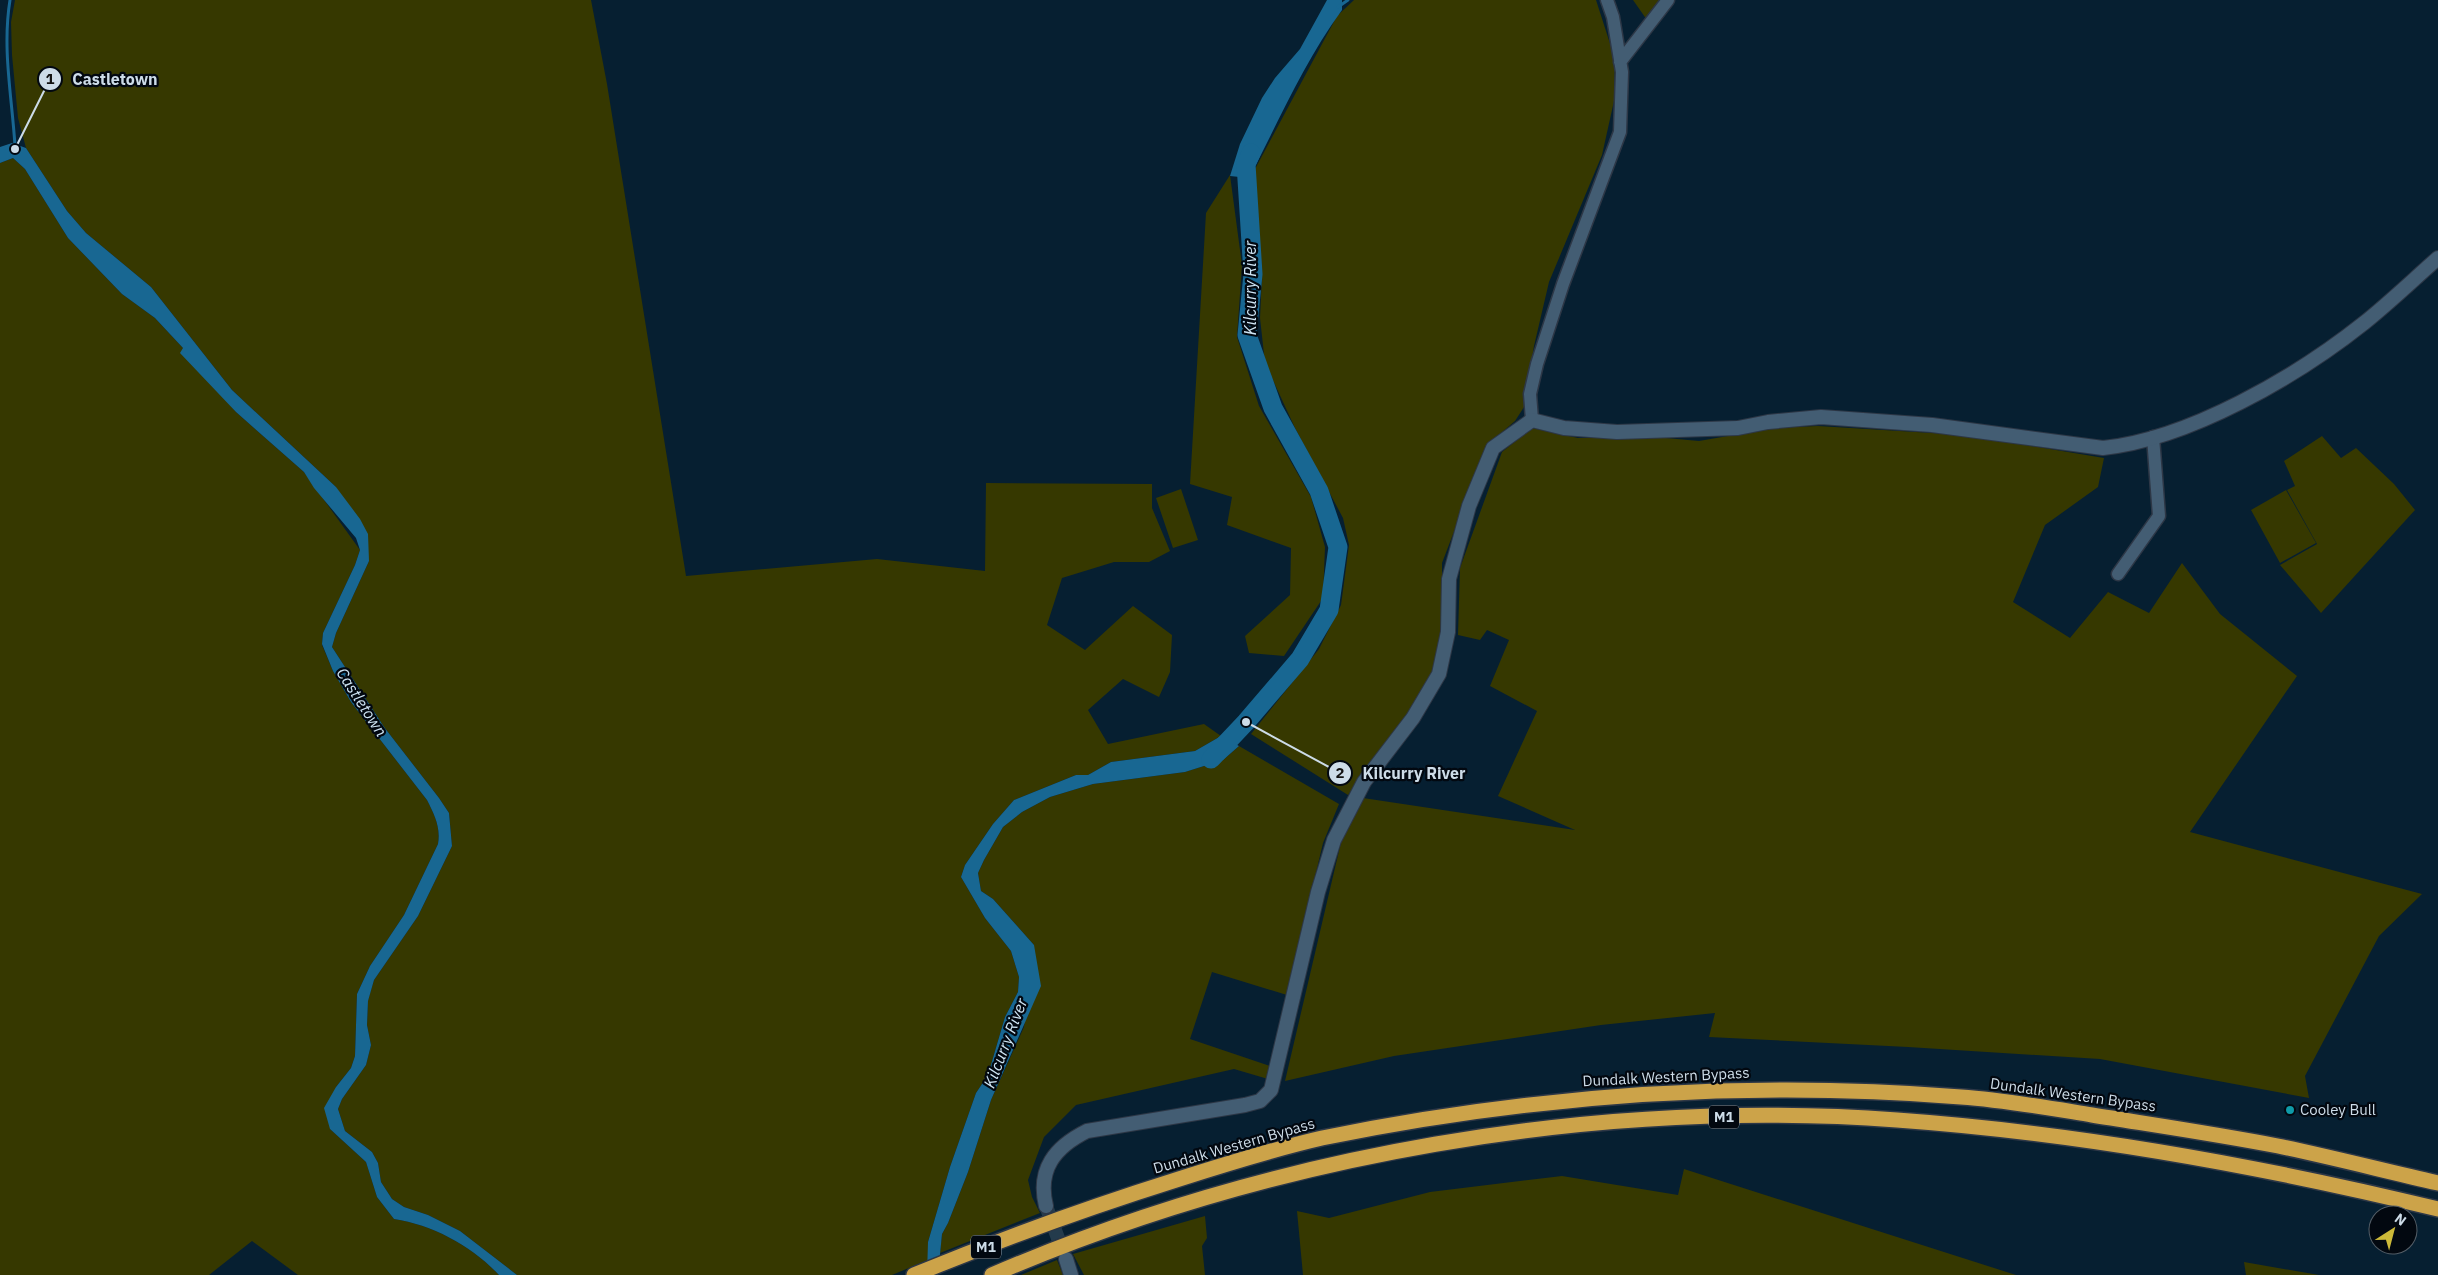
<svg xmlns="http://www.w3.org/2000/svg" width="2438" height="1275" font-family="'IBM Plex Sans',sans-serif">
<rect width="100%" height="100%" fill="#061f31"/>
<path fill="#363800" d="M15,0h576l16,84 79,492 191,-17 108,12 1,-88 166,1v24l18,43 -21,11h-35l-52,16 -15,47 38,25 48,-44 39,29 -2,37 -11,25 -36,-18 -35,31 20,34 96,-20 17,12 -26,15 -84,11 -23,13h-12l-62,25 -21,24 -28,41 -4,12 24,41 26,33 8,26 -1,15 -13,25 -17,58 -12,18 -26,74 -22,75v18l-36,15h-375l-57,-44 -32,-16 -24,-8 -12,-8 -11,-17 -3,-19 -6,-11 -27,-21 -7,-22 4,-10 24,-34 5,-20 -4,-20 1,-25 6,-20 44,-64 34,-70 -3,-33 -10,-15 -55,-71 -52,-80 4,-14 33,-72 -33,-74 -104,-97 -81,-103 -65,-54 -19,-22 -41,-63 -8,-30 -6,-63 -1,-33z
M1354,0h242l19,59 -1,42 -12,54 -53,127 -15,64 -10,61 -9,14 -28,24 -45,118v80l-13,38 -34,52 -47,62 -97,-61 68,-85 22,-44 8,-60 -6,-27 -48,-90 -30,-65 -5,-45 2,-43 -7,-106 82,-153z
M1633,0h28l-14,20z
M13,158l12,11 43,69 54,56 33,24 28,30 53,64 68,60 56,78 -5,15 -32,68 -1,12 11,26 18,31 76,98c7,14 14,27 11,44l-34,71 -34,51 -13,28 -2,62 -4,12 -15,19 -6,42 36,33 11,35 17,22c39,6 78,27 105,56h-201l-46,-34 -43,34h-209v-1112z
M1230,175l12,90 -5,72 22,69 52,91 14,50 -2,51 -39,58 -35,-3 -4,-17 45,-41 1,-47 -64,-23 5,-28 -42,-13 16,-271z
M1818,426l147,9 139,23 -6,29 -53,38 -32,77 57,36 38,-46 41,21 33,-50 38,51 77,62 -107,156 232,62 -43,42 -74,140 4,22 -209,-39 -192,-12 -199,-10 6,-24 -114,12 -207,31 -109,25 57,-243 21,-40 212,32 -77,-34 39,-85 -47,-25 19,-46 -22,-10 -7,10 -22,-5 2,-67 42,-116 30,-24 46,10h88l33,3 75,-13z
M2322,436l19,22 15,-10 38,36 21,26 -94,103 -41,-48 37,-21 -30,-54 8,-4 -11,-25z
M1181,489l17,51 -25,8 -17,-50z
M2286,490l30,53 -36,20 -29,-53z
M1239,746l100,58 -16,39 -36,152 -75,-23 -22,67 80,27 -2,13 -34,-10 -158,36 -32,32 -16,43 4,17 8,16 -100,40 2,-19 6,-11 20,-51 23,-72 33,-73 10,-82 -41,-46 -12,-8 -3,-18 6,-13 19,-33 19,-15 28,-15 43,-13 92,-12 38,-12z
M1684,1169l332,106h-713l-6,-64 32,7 101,-26 132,-16 116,19z
M1205,1216l2,22 -5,8 3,29h-121l-11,-21z
M1057,1260l6,15h-42z
M2244,1262l75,13h-73z"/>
<path fill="#186792" d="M1327,0h15v10c-38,52 -63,111 -93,168l-19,-2 10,-32 22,-46 13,-20 25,-29z
M12,143l14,5 41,63 19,22 65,54 81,103 104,97 24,32 8,15 1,27 -33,72 -4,14 52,80 55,71 10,15 3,33 -34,70 -44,64 -6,21 -1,24 4,20 -5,20 -24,34 -4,10 7,22 27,21 6,11 3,19 11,17 12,8 24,8 32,16 57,44h-18c-27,-29 -66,-50 -105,-56l-17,-22 -11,-35 -36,-33 -6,-21 12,-21 15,-19 4,-12 2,-62 13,-28 34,-51 34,-71c3,-17 -4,-30 -11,-44l-76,-98 -18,-31 -11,-27 1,-11 32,-68 5,-15 -4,-12 -42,-50 -10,-16 -68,-60 -56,-59 3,-5 -28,-30 -33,-24 -54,-56 -43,-69 -12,-11 -13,5v-16z
M1221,736l18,10 -16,14 -38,12 -92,12 -43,13 -28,15 -19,15 -19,33 -6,13 3,18 12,8 41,46 7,41 -50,114 -23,72 -20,51 -6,11 -4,41h-11l1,-33 22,-75 26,-74 12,-18 17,-58 13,-25 1,-15 -8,-26 -26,-33 -24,-41 4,-12 28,-41 21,-24 62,-25h12l23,-13 84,-11z"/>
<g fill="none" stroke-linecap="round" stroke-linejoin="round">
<path stroke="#186792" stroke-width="3" d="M10,0c-8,49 2,97 5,146
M1338,7l10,-7"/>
<path stroke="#186792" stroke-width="19" d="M1211,759l35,-37 54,-63 29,-49 9,-63 -19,-56 -46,-83 -26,-73 6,-61 -7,-110 5,-11"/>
<path stroke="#243b4c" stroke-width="14" stroke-dasharray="14 7" stroke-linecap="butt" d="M1046,1206l19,51"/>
<g stroke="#2d3746" stroke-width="15">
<path id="minor" d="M1620,62l48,-62
M1532,420l-2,-26 7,-30 26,-80 57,-152 2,-60 -9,-55 -6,-17
M2118,574l41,-58 -6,-79"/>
</g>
<g stroke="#2d3746" stroke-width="16">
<path id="tertiary" d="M1046,1206c-9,-37 9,-59 41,-75l158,-26 15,-4 11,-11 47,-198 16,-52 30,-58 49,-64 26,-44 9,-42 1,-53 20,-73 24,-58 39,-28 32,8 53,4 121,-4 30,-6 53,-5 111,8 171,23c86,-9 193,-71 261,-125 25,-20 49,-43 74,-65
M1066,1259l5,16"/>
</g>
<g stroke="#2d3746" stroke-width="18">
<path id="motorway" d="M914,1275c87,-36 176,-68 265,-96 47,-15 95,-30 143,-41 210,-43 425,-58 639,-41 44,3 88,11 131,18 62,10 124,19 186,31 53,11 107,25 160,37
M992,1275c277,-120 603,-177 905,-155 182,13 364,46 541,89"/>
</g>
<use href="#minor" stroke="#435d73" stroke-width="12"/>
<use href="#tertiary" stroke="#435d73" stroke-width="14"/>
<use href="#motorway" stroke="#cca349" stroke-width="15"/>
</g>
<circle fill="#0f9aa8" stroke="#020810" stroke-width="2" cx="2290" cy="1110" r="5"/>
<g text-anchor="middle" stroke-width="4.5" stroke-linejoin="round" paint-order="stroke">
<g fill="#020810" stroke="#909ca7" stroke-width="1">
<rect x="1709" y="1105.5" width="30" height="23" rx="4"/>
<rect x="971" y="1235.5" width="30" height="23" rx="4"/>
</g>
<g font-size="14" font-weight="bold" fill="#cddce8">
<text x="1724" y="1122">M1</text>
<text x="986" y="1252">M1</text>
</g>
<g font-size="15" fill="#cddce8" stroke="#020810">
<text transform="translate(1666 1077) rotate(-3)" y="5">Dundalk Western Bypass</text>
<text transform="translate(2073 1095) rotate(8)" y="5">Dundalk Western Bypass</text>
<text transform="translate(1234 1146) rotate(-16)" y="5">Dundalk Western Bypass</text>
</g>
<g font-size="15" fill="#cddce8" stroke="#020810" text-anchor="start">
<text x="2300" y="1115">Cooley Bull</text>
</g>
<g font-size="16" font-style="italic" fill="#d0e6f5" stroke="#020810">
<text transform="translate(1250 288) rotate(-90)" y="6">Kilcurry River</text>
<text transform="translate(362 702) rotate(57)" y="6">Castletown</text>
<text transform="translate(1005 1043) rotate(-69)" y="6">Kilcurry River</text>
</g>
</g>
<path fill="none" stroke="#cddce8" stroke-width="2" d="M15 149L50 79M1246 722L1340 773"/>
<g fill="#cddce8" stroke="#020810" stroke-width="2">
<circle cx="15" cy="149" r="5"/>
<circle cx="1246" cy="722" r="5"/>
<circle cx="50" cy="79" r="12"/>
<circle cx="1340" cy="773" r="12"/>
</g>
<g font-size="15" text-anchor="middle" font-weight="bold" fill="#111">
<text x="50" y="84">1</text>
<text x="1340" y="778">2</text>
</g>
<g font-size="16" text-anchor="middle" font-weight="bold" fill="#cddce8" stroke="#020810" stroke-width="4.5" stroke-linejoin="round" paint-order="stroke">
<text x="115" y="85">Castletown</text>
<text x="1414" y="779">Kilcurry River</text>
</g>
<g transform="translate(2393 1230) rotate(36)"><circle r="24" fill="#020810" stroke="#535d66"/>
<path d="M0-4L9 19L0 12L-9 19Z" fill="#ccb939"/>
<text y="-8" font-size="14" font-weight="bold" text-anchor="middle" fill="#cddce8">N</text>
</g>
</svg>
